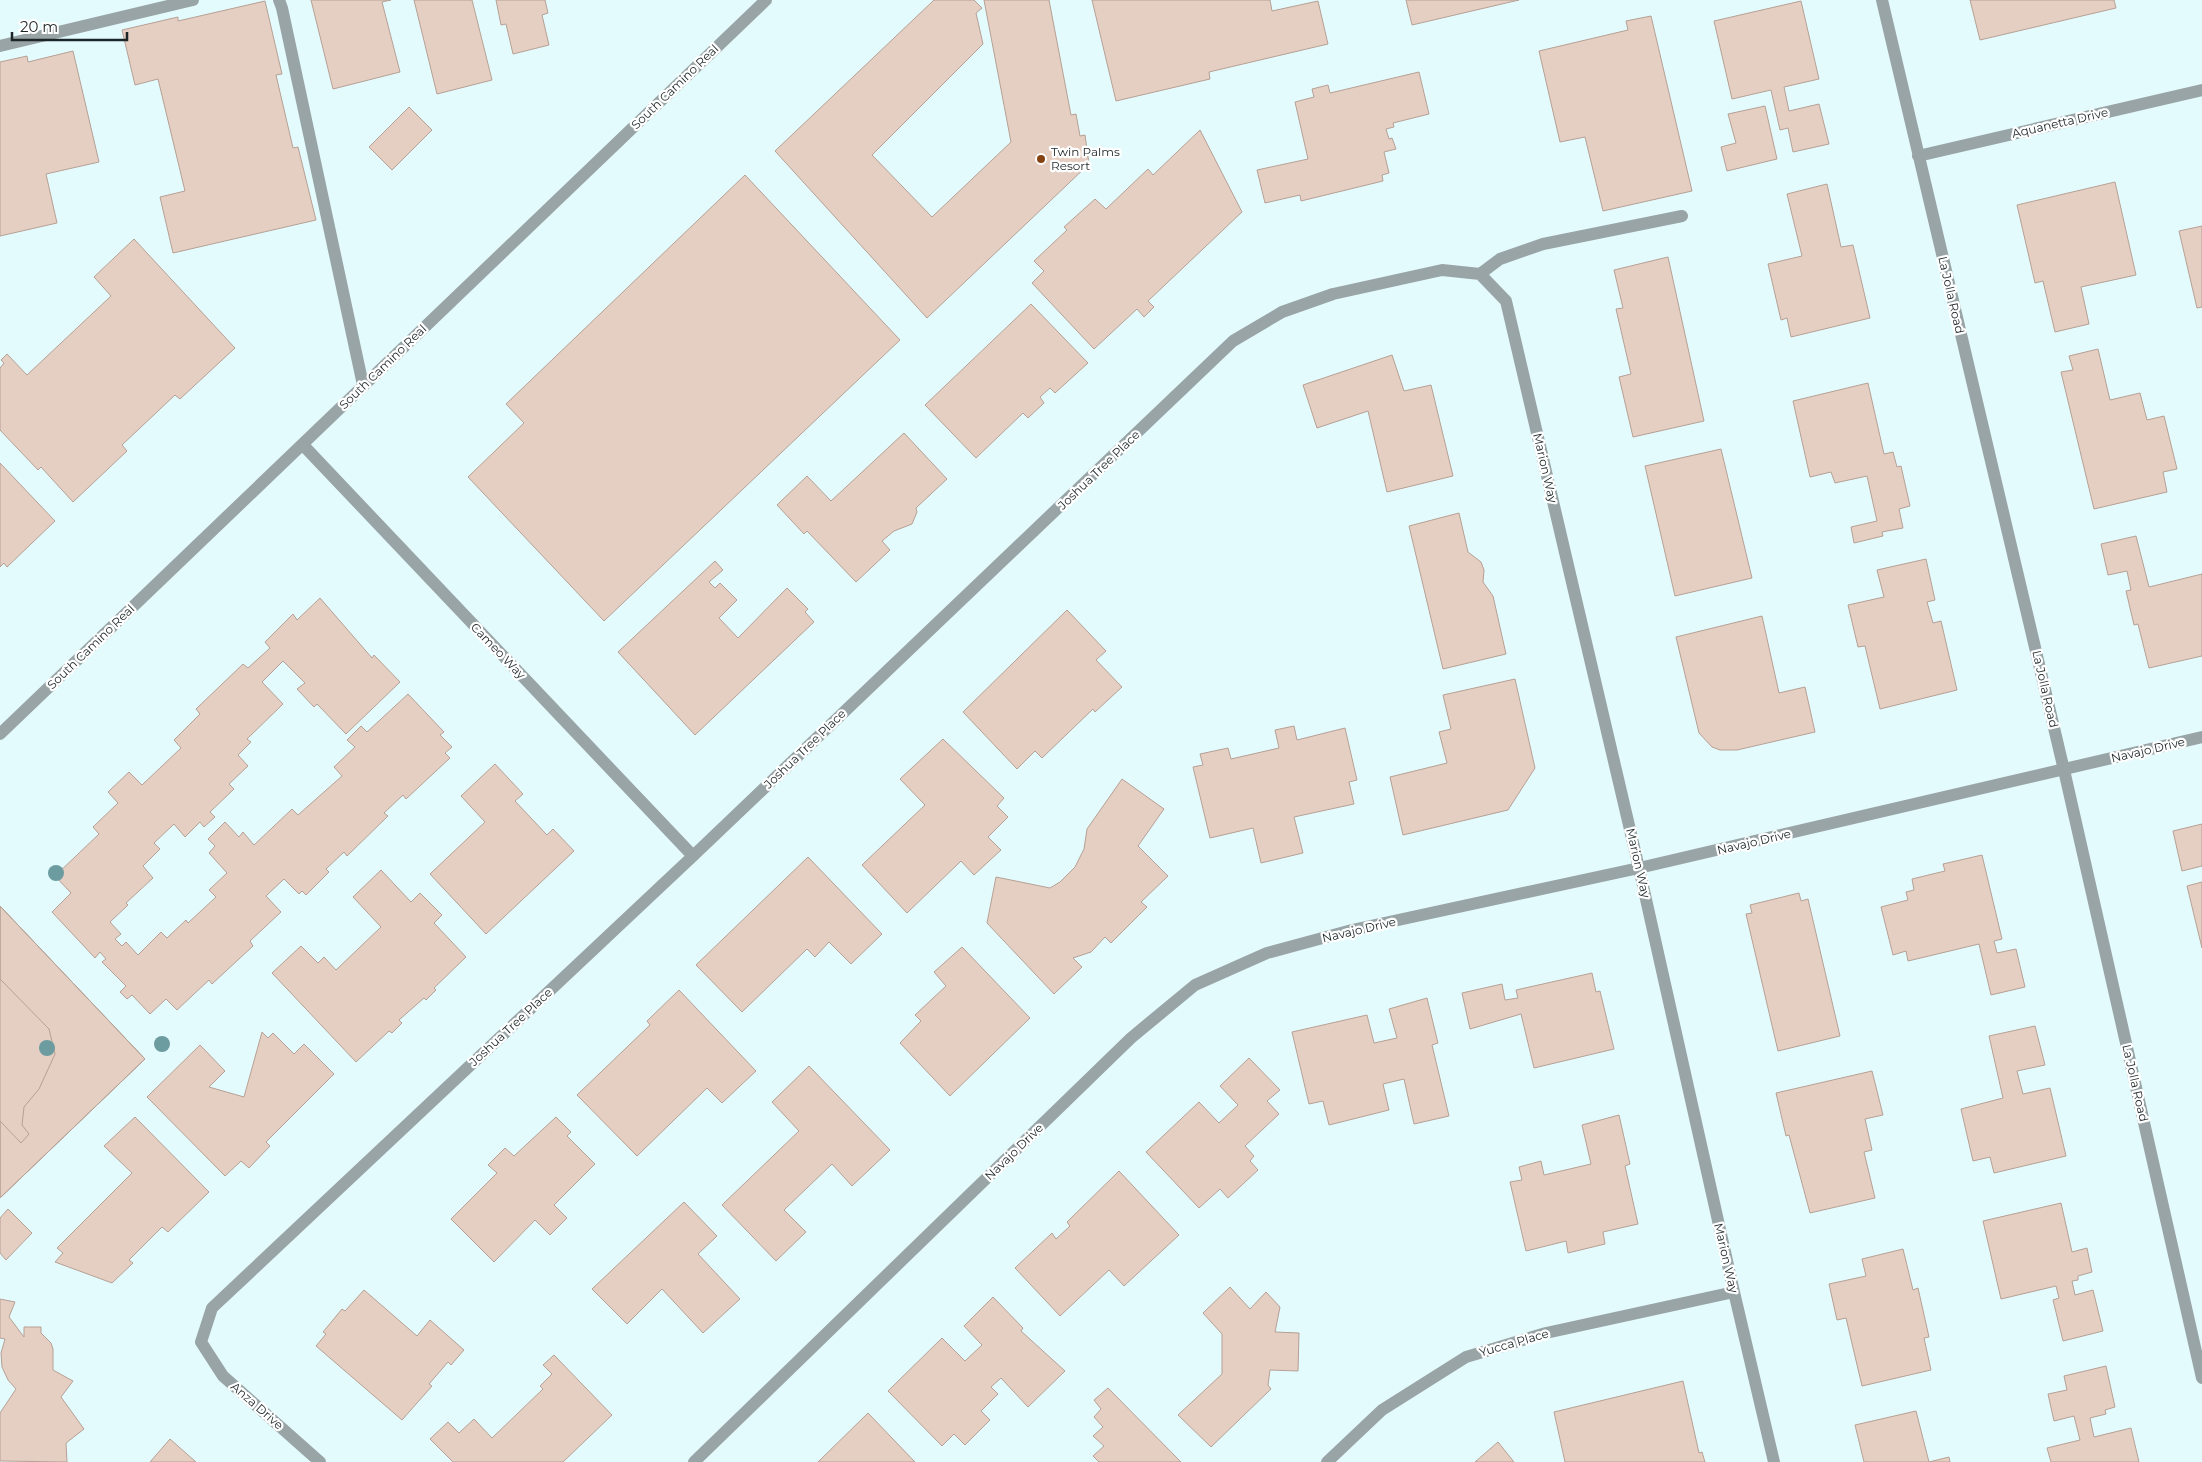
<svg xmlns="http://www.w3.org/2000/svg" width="2202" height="1462" font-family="Montserrat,sans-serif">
<rect width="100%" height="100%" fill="#e4fbfe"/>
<path fill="#e5cfc2" stroke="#b6a095" d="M311,0h80l-9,2 18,70 -67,17z
M414,0h58l20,80 -55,14z
M496,0h49l3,13 -6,2 7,30 -36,9 -7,-30 -5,1z
M934,0h40l8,8 -6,5 7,31 -111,111 60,62 79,-75 -27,-142h65l22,115 5,-1 4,22 5,-1 4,29 -162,154 -152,-167z
M1092,0h178l2,11 46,-10 10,43 -119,28 1,7 -94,22z
M1406,0h113l-107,25z
M1970,0h144l2,8 -136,32z
M265,1l17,73 -6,1 17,73 5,-1 18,73 -143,33 -13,-56 25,-6 -27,-112 -23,6 -13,-55 56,-13v4z
M1801,1l18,78 -35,8 5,24 30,-7 10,40 -36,8 -5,-24 -8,2 -9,-40 -39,9 -18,-78z
M1651,16l41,175 -89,20 -18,-74 -25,5 -21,-91 89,-21 -2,-9z
M73,51l26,111 -53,12 11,49 -57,13v-174l27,-6 1,6z
M1419,72l10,42 -36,9 1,4 -8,2 3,10 3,-1 4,11 -12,3 5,21 -7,2 1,6 -82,20 -1,-6 -35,8 -8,-33 51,-11 -13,-57 19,-5 -2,-8 16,-4 2,8z
M1765,106l12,53 -50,12 -6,-24 15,-4 -8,-29z
M409,107l23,23 -40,40 -23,-23z
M1200,130l42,82 -94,89 6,6 -10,10 -7,-8 -43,40 -62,-66 12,-12 -10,-10 33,-31 -3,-3 31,-28 11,10 42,-40 5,6z
M745,175l155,165 -296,281 -136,-144 56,-54 -18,-19z
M2115,182l21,93 -55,12 8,37 -34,8 -12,-51 -8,2 -18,-78z
M1827,184l14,63 12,-2 17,73 -79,19 -4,-19 -6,2 -13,-56 34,-8 -15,-62z
M2202,226v81l-5,1 -18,-77z
M134,239l101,109 -55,51 -5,-4 -53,50 5,6 -54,51 -32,-35 -3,3 -38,-40v-62l4,-5 -3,-3 6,-6 20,21 84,-79 -17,-19z
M1668,257l36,164 -71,16 -14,-60 12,-3 -15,-65 7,-1 -9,-38z
M1031,304l57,59 -33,30 -5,-5 -10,9 4,6 -16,15 -5,-5 -47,45 -51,-53z
M2098,349l12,51 30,-7 7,27 17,-4 13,53 -14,3 4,20 -73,17 -33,-137 12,-2 -4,-14z
M1392,355l12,36 27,-6 22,91 -66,16 -19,-81 -51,17 -14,-43z
M1868,383l16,71 9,-2 4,15 4,-1 9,40 -11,3 4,19 -21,4 1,4 -29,7 -3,-16 26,-6 -10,-45 -32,7 -4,-11 -21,5 -17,-76z
M904,433l43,46 -31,29 1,4 -5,12 -18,7 -12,10 8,9 -34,32 -49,-51 -3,3 -27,-29 30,-29 24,25z
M1721,449l31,129 -77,18 -30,-130z
M0,463l55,58 -48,46 -3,-4 -4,4z
M1459,513l9,39 13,10 3,8 -1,12 10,14 13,58 -63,15 -34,-143z
M2136,536l13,51 53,-13v82l-53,12 -11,-44 -4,1 -8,-34 5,-1 -4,-19 -19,4 -7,-31z
M1926,559l9,41 -8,2 6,21 8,-2 16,69 -77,19 -15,-63 -7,1 -10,-42 36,-8 -7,-27z
M715,561l8,9 -14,12 6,6 5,-5 17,17 -18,18 19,20 49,-50 21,21 -3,3 9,10 -119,113 -77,-83z
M320,598l52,60 2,-3 26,27 -54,52 -29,-30 -3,3 -17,-18 8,-6 -22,-22 -21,21 21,22 -36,35 4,3 -13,13 10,11 -19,18 5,5 -24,23 5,5 -11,10 -4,-5 -15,15 -11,-13 -20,19 6,6 -17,17 10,12 -27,25 2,2 -18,17 11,12 -6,5 7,7 4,-4 12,13 23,-23 6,6 19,-18 2,3 28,-26 -7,-7 18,-17 -18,-20 6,-7 -7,-7 17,-17 14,15 4,-5 11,13 38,-36 6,6 44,-39 -8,-9 21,-20 -8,-7 14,-14 6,6 41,-38 36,38 -4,3 12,12 -7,6 5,5 -44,41 -3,-4 -19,18 4,3 -41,40 -3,-4 -18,17 3,3 -23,23 -4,-4 -3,3 -15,-15 -18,17 15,16 -31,29 3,5 -41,38 -3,-4 -32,30 -11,-11 -16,15 -18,-19 -5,4 -7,-7 6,-6 -24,-24 4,-3 -6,-7 -5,6 -43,-46 19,-19 -16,-17 44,-42 -6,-7 25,-24 -10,-11 21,-20 13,13 39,-37 -7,-8 26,-26 -4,-5 47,-45 5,4 22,-20 -5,-6 28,-28 4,6z
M1067,610l39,41 -10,9 26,27 -27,25 -2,-3 -51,49 -7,-7 -18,18 -54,-57z
M1762,616l17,77 26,-6 10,45 -78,18h-17l-8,-3 -13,-14 -23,-96z
M1515,679l20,89 -27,42 -105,25 -13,-58 57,-14 -8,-31 12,-3 -8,-34z
M1294,726l3,14 48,-12 12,52 -8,2 5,22 -60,13 9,36 -42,10 -8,-35 -43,10 -17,-71 10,-2 -3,-11 28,-6 3,11 48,-11 -4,-18z
M943,739l61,59 -7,8 11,11 -20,20 13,13 -27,25 -13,-14 -54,52 -45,-48 63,-60 -25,-26z
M495,764l28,30 -8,7 32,34 6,-6 21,22 -88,83 -56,-60 55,-52 -24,-26z
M1122,779l42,30 -26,37 30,30 -27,26 6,5 -36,36 -6,-6 -14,15 -18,6 9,9 -28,27 -67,-71 9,-46 54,11 10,-6 15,-15 9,-18 3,-20z
M2202,824v42l-20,5 -9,-40z
M1982,855l20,84 -8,2 3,12 19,-4 9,38 -34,8 -12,-51 -71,17 -2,-10 -13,4 -12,-48 27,-7 -2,-8 8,-2 -2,-11 33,-8 -2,-7z
M808,857l74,77 -31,30 -22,-22 -14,15 -8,-8 -65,63 -46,-47z
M381,870l30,32 9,-9 22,22 -8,8 32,34 -32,31 2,2 -10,10 -2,-2 -25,22 3,3 -10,10 -3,-2 -33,31 -84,-89 29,-27 17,17 6,-6 12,13 45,-43 -28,-30z
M2202,882v66l-15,-62z
M1799,893l2,8 7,-2 32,137 -62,15 -32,-137 6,-1 -2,-8z
M0,906l145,153 -145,139v-77l21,22 8,-9 -7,-9 2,-18 15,-18 16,-35 -6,-25 -49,-50z
M0,906l145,153 -145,139z
M962,947l68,71 -80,78 -50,-53 21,-22 -6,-6 31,-29 -12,-14z
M1592,973l4,19 4,-1 14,58 -80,19 -13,-54 -51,15 -8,-36 40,-9 3,16 13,-2 -2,-8z
M679,990l77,81 -34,32 -15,-15 -70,68 -60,-61 73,-70 -3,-4z
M1427,998l11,45 -6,2 17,71 -35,8 -10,-45 -21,5 6,26 -60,15 -6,-24 -14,3 -17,-72 75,-17 7,28 23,-5 -8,-29z
M2035,1026l10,39 -28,6 6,23 27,-6 16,68 -72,17 -4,-16 -17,4 -12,-52 42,-11 -14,-62z
M262,1032l6,6 5,-5 21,21 10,-10 30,30 -68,68 4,4 -21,22 -8,-7 -16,15 -78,-79 53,-52 25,26 -16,16 35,10z
M1249,1058l31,32 -13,11 12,13 -34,32 9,10 -4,5 8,9 -30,28 -8,-9 -21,19 -53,-56 53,-50 20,21 19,-18 -18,-19z
M809,1066l81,84 -38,36 -20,-22 -48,46 22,22 -30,29 -54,-56 77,-74 -27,-29z
M1872,1071l11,44 -18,4 7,31 -8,2 11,46 -65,15 -21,-78 -3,1 -10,-43z
M1619,1115l11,49 -5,2 13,58 -35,8 2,12 -37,9 -2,-12 -40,10 -16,-69 12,-2 -3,-13 22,-6 3,14 47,-11 -9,-39z
M135,1117l74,75 -41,40 -6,-5 -33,33 4,3 -21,20 -57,-21 8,-9 -6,-5 75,-75 -28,-27z
M556,1117l15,15 -4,4 28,28 -41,41 13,13 -17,17 -15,-15 -41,42 -43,-43 46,-46 -9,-8 17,-17 9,8z
M1119,1171l60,64 -55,51 -15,-16 -49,46 -45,-48 37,-35 4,6 14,-13 -3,-4z
M684,1202l33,34 -19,18 42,45 -37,34 -41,-44 -35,35 -35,-35z
M2061,1203l11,49 15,-4 5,24 -14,4v4l-6,1 3,14 18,-5 10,41 -40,10 -10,-41 6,-2 -3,-12 -55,13 -18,-78z
M8,1209l24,24 -26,27 -6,-7v-35z
M1903,1249l10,41 5,-2 11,49 -5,1 7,32 -69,16 -16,-68 -9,2 -8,-36 37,-8 -4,-17z
M1230,1287l20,22 16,-17 14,15 -5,25 24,1 -1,38 -28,-1 -2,15 3,4 -60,58 -33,-32 44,-41v-40l-19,-21z
M364,1290l53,46 13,-16 34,30 -13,15 -3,-3 -19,22 3,2 -30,34 -86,-74 10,-12 -3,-2 19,-23 3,2z
M993,1297l30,31 -2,3 44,40 -37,36 -27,-29 -10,9 7,7 -17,17 9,9 -25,25 -11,-11 -12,12 -54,-55 54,-53 23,23 17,-16 -18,-19z
M0,1299l15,3 -6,15 15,20v-10h17v6l10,10 2,6v21l20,11 -12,16 23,32 -18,14 1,19 -67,-1v-48l16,-24 -8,-9 -6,-13 -1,-14 4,-14 -5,-1z
M554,1355l58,60 -49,47h-110l-23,-23 18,-17 11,11 15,-14 18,19 51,-49 -3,-3 12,-12 -9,-9z
M2106,1366l9,41 -10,3 1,4 -16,4 4,19 37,-9 8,34h-88l-4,-14 33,-8 -6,-24 -20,5 -6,-27 19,-4 -3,-14z
M1683,1381l16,72 3,-1 3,10h-140l-11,-50z
M1108,1388l73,74h-82l-6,-6 11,-10 -11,-10 10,-9 -9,-10 7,-8 -7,-9z
M1916,1411l13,51 20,-5 1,5h-86l-9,-37z
M868,1413l47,49h-97z
M170,1439l26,23h-46z
M1498,1442l16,20h-39z"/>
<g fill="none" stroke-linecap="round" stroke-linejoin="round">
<path stroke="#99a4a6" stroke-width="12" d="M279,0l3,8 81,377
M1882,0l182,770 138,608
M0,46l193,-46
M1918,156l284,-66
M1480,274l26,27 133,567 95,424 40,170
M1480,274l20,-15 43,-15 139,-28
M303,445l390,411
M0,734l766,-734
M320,1462l-97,-86 -22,-34 11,-34 481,-452 540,-515 49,-29 51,-18 109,-24 38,4
M694,1462l437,-424 64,-53 72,-32 85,-23 287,-62 563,-131
M1327,1462l55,-52 84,-53 80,-24 188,-41"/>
</g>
<g fill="#6c9ba0">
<circle cx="56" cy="873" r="8"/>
<circle cx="162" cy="1044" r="8"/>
<circle cx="47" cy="1048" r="8"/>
</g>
<circle fill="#854212" stroke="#fff" stroke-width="2" cx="1041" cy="159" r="5"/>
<g text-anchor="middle" stroke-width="4.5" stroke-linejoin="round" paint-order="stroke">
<g font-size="12" fill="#1c2628" stroke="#fff">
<text transform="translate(675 87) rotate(-44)" y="4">South Camino Real</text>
<text transform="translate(2060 123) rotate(-13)" y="4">Aquanetta Drive</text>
<text transform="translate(1951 295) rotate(77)" y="4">La Jolla Road</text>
<text transform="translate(383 367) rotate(-44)" y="4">South Camino Real</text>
<text transform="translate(1545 468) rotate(77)" y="4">Marion Way</text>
<text transform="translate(1099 470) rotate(-44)" y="4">Joshua Tree Place</text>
<text transform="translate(91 647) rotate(-44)" y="4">South Camino Real</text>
<text transform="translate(498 651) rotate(46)" y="4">Cameo Way</text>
<text transform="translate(2045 689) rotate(77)" y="4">La Jolla Road</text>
<text transform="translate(805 749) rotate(-44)" y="4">Joshua Tree Place</text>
<text transform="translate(2148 750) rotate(-13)" y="4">Navajo Drive</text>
<text transform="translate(1754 842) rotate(-13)" y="4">Navajo Drive</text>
<text transform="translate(1638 863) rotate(77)" y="4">Marion Way</text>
<text transform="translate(1359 930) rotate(-13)" y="4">Navajo Drive</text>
<text transform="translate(511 1027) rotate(-43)" y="4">Joshua Tree Place</text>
<text transform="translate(2135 1083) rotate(77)" y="4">La Jolla Road</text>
<text transform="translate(1014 1152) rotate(-44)" y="4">Navajo Drive</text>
<text transform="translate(1726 1258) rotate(77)" y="4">Marion Way</text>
<text transform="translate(1514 1343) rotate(-16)" y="4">Yucca Place</text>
<text transform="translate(257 1406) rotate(41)" y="4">Anza Drive</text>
</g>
<g font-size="12" fill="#1c2628" stroke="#fff" text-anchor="start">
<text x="1051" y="156">Twin Palms<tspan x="1051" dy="14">Resort</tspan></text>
</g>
</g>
<path d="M12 32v8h115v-8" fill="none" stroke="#1c2628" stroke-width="2.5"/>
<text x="20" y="32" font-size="15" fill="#1c2628" stroke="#ffffff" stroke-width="4" paint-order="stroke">20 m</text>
</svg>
